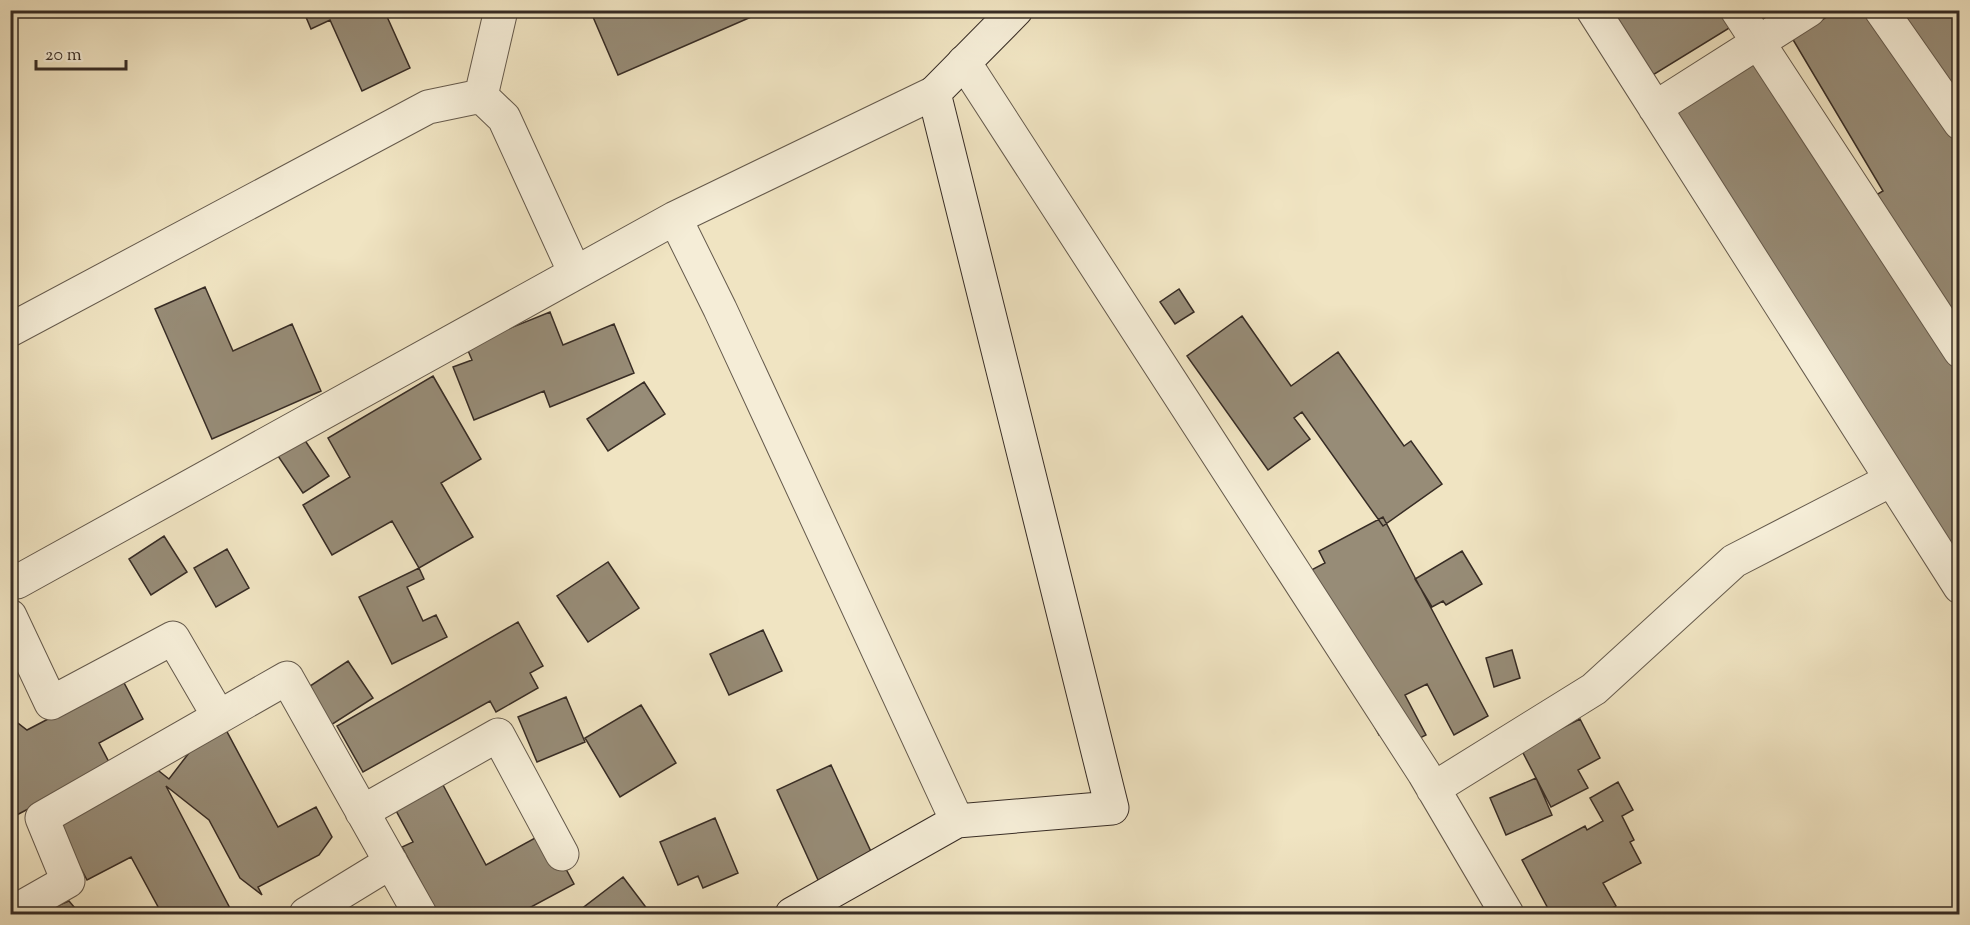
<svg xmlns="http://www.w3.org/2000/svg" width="1970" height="925" font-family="'Sorts Mill Goudy',serif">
<rect width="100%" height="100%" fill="#f0e4c2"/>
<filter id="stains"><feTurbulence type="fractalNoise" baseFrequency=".00333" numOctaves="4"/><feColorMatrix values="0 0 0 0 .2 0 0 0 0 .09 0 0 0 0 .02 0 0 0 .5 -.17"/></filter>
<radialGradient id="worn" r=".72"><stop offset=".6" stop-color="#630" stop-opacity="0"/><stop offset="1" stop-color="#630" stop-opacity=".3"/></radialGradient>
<path fill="#978c77" stroke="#372c25" stroke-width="1.5" d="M303,10h81l26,58 -48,23 -32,-71 -19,9z
M590,10h177l-149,65z
M1607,10h125l7,12 -91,56z
M1838,10h122v600l-300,-505 97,-59 96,163 30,-18 -91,-153z
M205,287l28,64 59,-27 29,67 -109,48 -57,-130z
M1179,289l15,23 -19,12 -15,-22z
M550,312l13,33 51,-21 20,49 -84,34 -6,-16 -70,29 -21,-53 19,-7 -6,-14z
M1242,316l49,70 47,-34 66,94 7,-5 31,43 -59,42 -81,-114 -8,6 16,21 -42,31 -81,-114z
M433,376l48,83 -40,24 32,54 -54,31 -27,-47 -60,34 -29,-50 47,-28 -22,-39z
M644,382l21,32 -57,37 -21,-32z
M304,439l25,37 -26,17 -25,-37z
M1383,517l105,199 -34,19 -27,-51 -22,11 21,40 -16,8 -11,-20 -20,12 -83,-157 29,-15 -6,-12z
M164,536l23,36 -36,23 -22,-36z
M227,549l22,39 -33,19 -22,-39z
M1462,551l20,33 -36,21 -3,-4 -11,6 -17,-28z
M608,562l31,46 -51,34 -31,-46z
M419,568l5,11 -17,8 16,34 13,-6 11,22 -55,27 -33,-67z
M518,622l25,44 -13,7 8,15 -42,24 -6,-11 -127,71 -26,-46z
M763,630l19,41 -53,24 -19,-41z
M1512,650l8,28 -26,9 -8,-29z
M111,658l32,61 -44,24 12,23 39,-2 19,15 49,-64 60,112 38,-20 16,30 -13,18 -61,32 4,8 -22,-17 -31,-58 -43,-34 67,128h-71l-31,-57 -44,23 -42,-80 -32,17 -3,-4v-96l17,13 50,-26z
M348,661l25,37 -42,27 -24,-37z
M566,697l19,45 -48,20 -19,-45z
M641,705l35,58 -56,34 -35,-59z
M1580,719l20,39 -22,12 10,18 -37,19 -30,-58z
M831,765l42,91 -54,26 -42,-92z
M435,770l51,95 60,-33 28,52 -56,30h-80l-36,-67 11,-5 -25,-46z
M1536,778l16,37 -46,20 -16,-37z
M1618,782l15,28 -11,6 12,24 -4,2 11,21 -38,20 13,23 -15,8h-50l-29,-54 63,-34 2,4 16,-9 -13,-23z
M715,818l23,55 -35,15 -5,-12 -20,9 -18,-43z
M623,877l28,37h-68l-3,-4z
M69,901l11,13h-43z"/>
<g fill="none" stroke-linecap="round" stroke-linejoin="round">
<g stroke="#655a4c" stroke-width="35">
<path id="street" d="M501,10l-20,86 23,22 71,155
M1593,10l367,577
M1737,10l223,341
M1881,10l79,113
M964,62l460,711 83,141
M1655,108l154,-98
M675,218l45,91 237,512
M10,330l418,-223 53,-11
M10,582h7l658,-364 259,-125
M10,616l41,87 122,-65 46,79
M1433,789l161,-100 140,-128 157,-81
M362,812l136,-77 64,119
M10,914l58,-33 -26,-63 245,-140 133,236
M306,914l85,-52"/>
</g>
<g stroke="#372c25" stroke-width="35">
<path id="secondary" d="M792,914l165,-93 155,-13 -178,-715 82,-83"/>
</g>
<use href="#street" stroke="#f5edd7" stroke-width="33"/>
<use href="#secondary" stroke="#f5edd7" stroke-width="33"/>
</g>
<rect width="1970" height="925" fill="none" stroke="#f0e4c2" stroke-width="36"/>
<rect x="12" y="12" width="1946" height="901" fill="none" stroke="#372c25" stroke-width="3"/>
<rect x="18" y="18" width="1934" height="889" fill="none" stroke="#372c25" stroke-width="1.5"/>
<path d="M36 60v9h90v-9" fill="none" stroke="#372c25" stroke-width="3"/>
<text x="45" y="60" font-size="18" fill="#372c25" stroke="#f5edd7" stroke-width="4.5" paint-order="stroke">20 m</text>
<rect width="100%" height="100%" filter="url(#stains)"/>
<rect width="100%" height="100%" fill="url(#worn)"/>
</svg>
